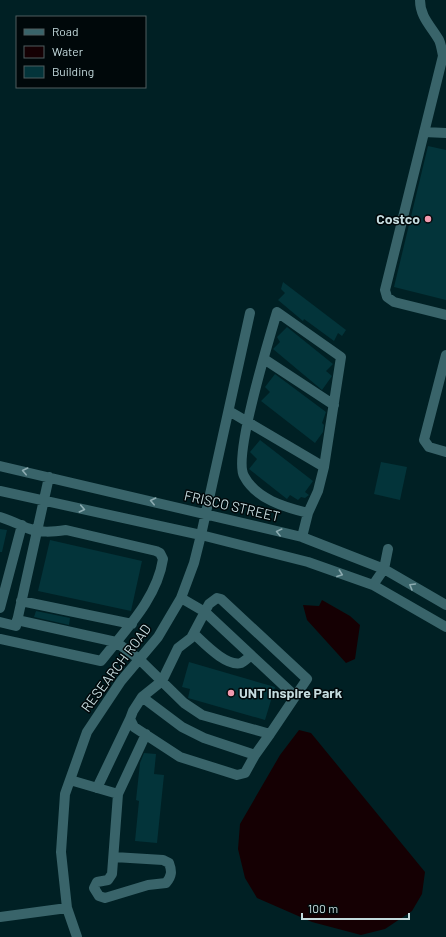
<svg xmlns="http://www.w3.org/2000/svg" width="446" height="937" font-family="Barlow,sans-serif">
<rect width="100%" height="100%" fill="#002024"/>
<path fill="#150003" d="M322,600l28,16 10,9 -5,34 -9,4 -39,-43 -4,-15 16,1z
M299,730l12,3 114,139 -3,22 -10,17 -27,18 -24,6 -49,-13 -55,-24 -12,-20 -7,-29 2,-25 40,-69z"/>
<path fill="#03343a" d="M428,146l18,4v150l-52,-13z
M283,282l63,48 -4,6 -4,-3 -4,8 -30,-22 -1,2 -25,-21 7,-7 -4,-4z
M287,327l46,37 -7,7 6,5 -10,14 -49,-41 7,-7 -3,-5z
M275,374l51,38 -4,11 2,2 -1,7 -8,11 -54,-42 9,-9 -5,-5z
M260,440l53,41 -8,11 4,3 -4,3 -4,-1 -3,3 -8,-5 -3,4 -38,-30 8,-10 -7,-7z
M381,462l26,5 -7,33 -26,-6z
M0,529l7,1 -5,22h-2z
M50,540l92,21 -11,50 -93,-20z
M36,611l34,7 -1,7 -35,-8z
M189,662l86,25 -10,33 -77,-22 2,-9 -8,-2z
M144,753l12,1 -2,20 10,1 -7,68 -22,-2 4,-40 -3,-1 4,-37z"/>
<g fill="none" stroke-linecap="round" stroke-linejoin="round">
<path stroke="#39646a" stroke-width="10" d="M420,0c0,17 11,26 19,40 2,4 3,11 4,16l-58,234 2,7 7,5 52,13
M424,132l22,1
M446,355l-22,85 5,7 17,5
M264,359l70,46
M229,411l95,56 17,-110 -64,-45c-8,27 -44,145 -33,164 12,23 40,31 64,37l-6,24
M0,466l302,71 82,32 62,36
M0,491l201,44 107,27 65,23 73,42
M308,513l10,-22 6,-24
M0,517c10,3 18,7 27,11 13,5 25,4 39,2l90,21 4,2 3,6c-6,40 -38,71 -62,102l-101,-22
M373,585l11,-16 4,-20
M181,598l24,14 90,84
M21,601l111,23
M0,608l22,-83
M17,620l99,22 23,17 45,44 18,12 68,19 37,-55 -86,-80 -4,-1 -8,6 -18,34 -13,10 -16,33 -20,16 40,30 22,11 51,17 15,-21
M0,622l16,4 33,-149
M194,634c10,9 32,33 47,29 4,-2 7,-5 10,-8
M142,697l-9,14 -3,8 4,8 46,30 57,18 8,-2 10,-18
M70,780l48,14 -6,80 -4,6 -11,2 -3,6 5,8 6,2 43,-13 18,-2c6,-7 6,-12 3,-20l-6,-3 -49,-3
M97,788l33,-69
M118,794l28,-60
M0,917l67,-9
M77,937l-10,-29 -6,-56 4,-58 22,-62 34,-51 37,-44 23,-39 13,-35 7,-28 49,-222"/>
</g>
<defs><path id="oneway-chevron" d="M-2-3.5L2.5 0L-2 3.5" fill="none" stroke-width="1.6" stroke-linecap="round" stroke-linejoin="round"/></defs>
<g stroke="#8cabb0">
<use href="#oneway-chevron" transform="translate(25 471) rotate(-167)"/>
<use href="#oneway-chevron" transform="translate(153 501) rotate(-167)"/>
<use href="#oneway-chevron" transform="translate(82 509) rotate(12)"/>
<use href="#oneway-chevron" transform="translate(279 532) rotate(-166)"/>
<use href="#oneway-chevron" transform="translate(340 574) rotate(20)"/>
<use href="#oneway-chevron" transform="translate(412 586) rotate(-150)"/>
</g>
<g fill="#f29aaf" stroke="#00080a" stroke-width="1.5">
<circle cx="428" cy="219" r="4"/>
<circle cx="231" cy="693" r="4"/>
</g>
<g text-anchor="middle" stroke-width="3" stroke-linejoin="round" paint-order="stroke">
<g font-size="14" font-weight="bold" fill="#c4dbde" stroke="#00080a" text-anchor="end">
<text x="420" y="224">Costco</text>
<text x="239" y="698" text-anchor="start">UNT Inspire Park</text>
</g>
<g font-size="14" fill="#c4dbde" stroke="#00080a">
<text transform="translate(232 506) rotate(13)" y="5">FRISCO STREET</text>
<text transform="translate(116 668) rotate(-53)" y="5">RESEARCH ROAD</text>
</g>
</g>
<rect x="16" y="16" width="130" height="72" fill="#00080a" stroke="#4e5c5f"/>
<rect x="24" y="29" width="20" height="6" fill="#39646a" stroke="#4e5c5f"/>
<text x="52" y="36" font-size="12" fill="#c4dbde">Road</text>
<rect x="24" y="46" width="20" height="12" fill="#150003" stroke="#4e5c5f"/>
<text x="52" y="56" font-size="12" fill="#c4dbde">Water</text>
<rect x="24" y="66" width="20" height="12" fill="#03343a" stroke="#4e5c5f"/>
<text x="52" y="76" font-size="12" fill="#c4dbde">Building</text>
<path d="M302 913v6h107v-6" fill="none" stroke="#c4dbde" stroke-width="2"/>
<text x="308" y="913" font-size="12" fill="#c4dbde" stroke="#00080a" stroke-width="3" paint-order="stroke">100 m</text>
</svg>
